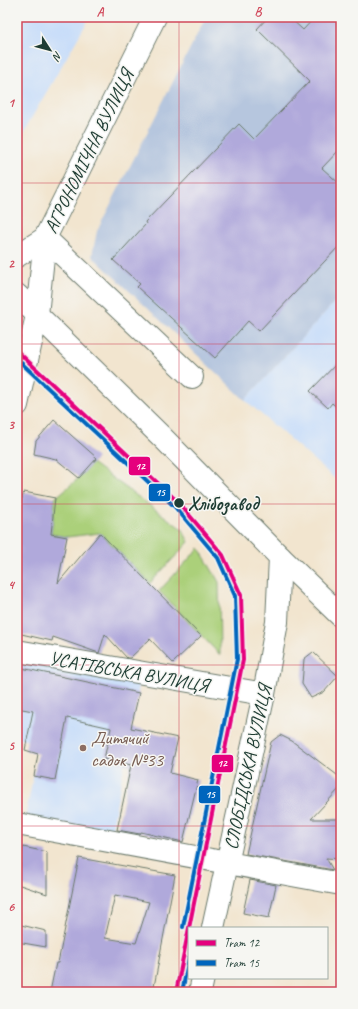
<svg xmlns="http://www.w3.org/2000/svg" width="358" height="1009" font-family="Caveat,sans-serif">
<rect width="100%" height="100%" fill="#f6f6f2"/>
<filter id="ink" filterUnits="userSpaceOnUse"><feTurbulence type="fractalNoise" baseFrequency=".025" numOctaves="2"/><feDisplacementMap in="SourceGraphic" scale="8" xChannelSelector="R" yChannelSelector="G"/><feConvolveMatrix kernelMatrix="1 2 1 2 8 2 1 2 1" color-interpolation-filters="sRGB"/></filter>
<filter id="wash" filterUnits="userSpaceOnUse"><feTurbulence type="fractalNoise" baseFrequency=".012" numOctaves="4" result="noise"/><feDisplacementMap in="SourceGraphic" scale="16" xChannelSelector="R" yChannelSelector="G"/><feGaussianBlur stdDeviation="0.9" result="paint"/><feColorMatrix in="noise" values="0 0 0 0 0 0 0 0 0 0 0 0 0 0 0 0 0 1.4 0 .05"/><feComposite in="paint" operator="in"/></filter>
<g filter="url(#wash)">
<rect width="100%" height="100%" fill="#f2e5cf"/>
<path fill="#c8ddf9" d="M17,17h73l-73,126z
M341,295v189l-96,-84z
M17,654l124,22 -31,163 -86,-16 16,-79 -23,-6z"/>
<path fill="#b6c6de" d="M206,17h135v278l-96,105 -153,-144 5,-25z"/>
<path fill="#abd07a" stroke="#658657" d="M92,463l90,66 7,13 -39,41 -50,-50 -33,4 -16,-3 4,-36 24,-20z
M199,548l20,34 1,73 -61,-64z"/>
<g id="blocks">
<path fill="#b0a9db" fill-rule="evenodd" d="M268,17h21l14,13 12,-13h26v131l-19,20 19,17v59l-82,87 -11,-10 -33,37 -78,-71 3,-3 -27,-24 33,-36 -1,-2 94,-98 15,15 56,-58 -53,-52z
M341,359v52l-9,-8 -4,5 -18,-17z
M54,420l43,38 -18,20 -23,-19 -22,-5 2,-13z
M24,492l31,6 -4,36 16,3 -9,46 42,-50 101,103 -28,27 -23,-24 -20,19h-3l-22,-24 -6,19 -46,-16 -1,4 -35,-8v-120z
M313,652l25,24 -14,16 -13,6 -9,-14 2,-25z
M17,667l122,26 -8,35 47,10 -8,35 28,7 -15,62 -42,-10 -1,2 -23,-4 14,-65 -27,-6 7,-31 -44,-10 -12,62 -21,-4 4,-22 -13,-4 8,-39 -16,-3z
M280,735l12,6 49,37v9l-30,32h30v40l-15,-1 7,12 -87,-16 25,-112z
M23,847l24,5v42l-30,-10z
M79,858l96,17 -22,117h-103l6,-29h2zM115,895l34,7 -13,41 -31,-5z
M250,880l26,5 -7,33 -26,-5z
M17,924l29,7v16l-29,-5z"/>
</g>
</g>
<g filter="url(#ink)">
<use href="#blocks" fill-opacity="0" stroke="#69786a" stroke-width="1"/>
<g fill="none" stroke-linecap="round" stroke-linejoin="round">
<g stroke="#69786a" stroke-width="24">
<path id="minor" d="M45,238l147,139
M37,315l8,-77 110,-221
M280,557l61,59
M17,651l247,43
M17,824l324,60"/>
</g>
<g stroke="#69786a" stroke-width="24">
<path id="major" d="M17,256l28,-18
M17,295l147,144 116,118 -3,65 -13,72 -51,234
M17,405l20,-90
M200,992l3,-14"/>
</g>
<use href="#minor" stroke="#fff" stroke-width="22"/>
<use href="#major" stroke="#fff" stroke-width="22"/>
<g stroke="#f6f6f2" stroke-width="7">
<path id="tram-1" d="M17,351l162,152 44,52 18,40 2,65 -54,268
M176,992l13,-64"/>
</g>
<g stroke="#f6f6f2" stroke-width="7">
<path id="tram-2" d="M17,359l158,148 43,51 17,38 2,63 -54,268
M182,992l7,-34"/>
</g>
<use href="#tram-1" stroke="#e5007d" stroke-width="4"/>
<use href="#tram-2" stroke="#0065bd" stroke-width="4"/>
</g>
</g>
<path fill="none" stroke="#d1495b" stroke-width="1" stroke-opacity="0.55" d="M179,17v975M17,183h324M17,344h324M17,504h324M17,665h324M17,826h324"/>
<circle fill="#1f3d34" stroke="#f6f6f2" stroke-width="1.5" cx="179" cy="503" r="5.5"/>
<circle fill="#8d6e63" stroke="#f6f6f2" stroke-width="1.5" cx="83" cy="748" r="4"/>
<g text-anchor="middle" stroke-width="3" stroke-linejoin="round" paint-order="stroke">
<g font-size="19" fill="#1f3d34" stroke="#f6f6f2">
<text transform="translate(88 151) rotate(-64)" y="7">АГРОНОМІЧНА ВУЛИЦЯ</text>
<text transform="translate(129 671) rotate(10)" y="7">УСАТІВСЬКА ВУЛИЦЯ</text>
<text transform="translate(247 767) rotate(-78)" y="7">СЛОБІДСЬКА ВУЛИЦЯ</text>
</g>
<g font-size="19" font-weight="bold" fill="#1f3d34" stroke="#f6f6f2" text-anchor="start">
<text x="188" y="510">Хлібозавод</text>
</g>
<g font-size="19" fill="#785e54" stroke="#f6f6f2" text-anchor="start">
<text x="91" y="744">Дитячий<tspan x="91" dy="22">садок №33</tspan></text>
</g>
</g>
<g stroke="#f6f6f2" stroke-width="1.5">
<rect x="128" y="456" width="23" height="20" rx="4" fill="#e5007d"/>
<rect x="148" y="483" width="23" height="19" rx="4" fill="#0065bd"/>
<rect x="211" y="754" width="23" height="19" rx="4" fill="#e5007d"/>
<rect x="198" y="785" width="23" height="19" rx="4" fill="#0065bd"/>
</g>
<g font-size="11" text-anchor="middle" font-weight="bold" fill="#fff">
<text x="140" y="470">12</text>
<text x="160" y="496">15</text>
<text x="222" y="767">12</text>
<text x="210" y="798">15</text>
</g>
<rect width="358" height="1009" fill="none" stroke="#f6f6f2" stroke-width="44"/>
<rect x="188" y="927" width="140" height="52" fill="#f6f6f2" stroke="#a0aca6"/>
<rect x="196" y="940" width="20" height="6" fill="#e5007d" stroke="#a0aca6"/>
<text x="224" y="947" font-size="12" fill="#1f3d34">Tram 12</text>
<rect x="196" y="960" width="20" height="6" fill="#0065bd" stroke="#a0aca6"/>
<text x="224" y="967" font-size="12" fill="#1f3d34">Tram 15</text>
<g transform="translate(50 50) rotate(126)" stroke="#f6f6f2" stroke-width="3" paint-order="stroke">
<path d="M0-3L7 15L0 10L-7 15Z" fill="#1f3d34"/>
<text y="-6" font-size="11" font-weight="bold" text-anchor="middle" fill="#1f3d34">N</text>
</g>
<rect x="22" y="22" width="314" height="965" fill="none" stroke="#d1495b" stroke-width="1.5"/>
<g font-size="13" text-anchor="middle" font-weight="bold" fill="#d1495b">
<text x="100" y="16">A</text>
<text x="258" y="16">B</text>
<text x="11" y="107">1</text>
<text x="11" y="268">2</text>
<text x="11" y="429">3</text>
<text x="11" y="589">4</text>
<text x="11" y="750">5</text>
<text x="11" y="911">6</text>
</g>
</svg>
